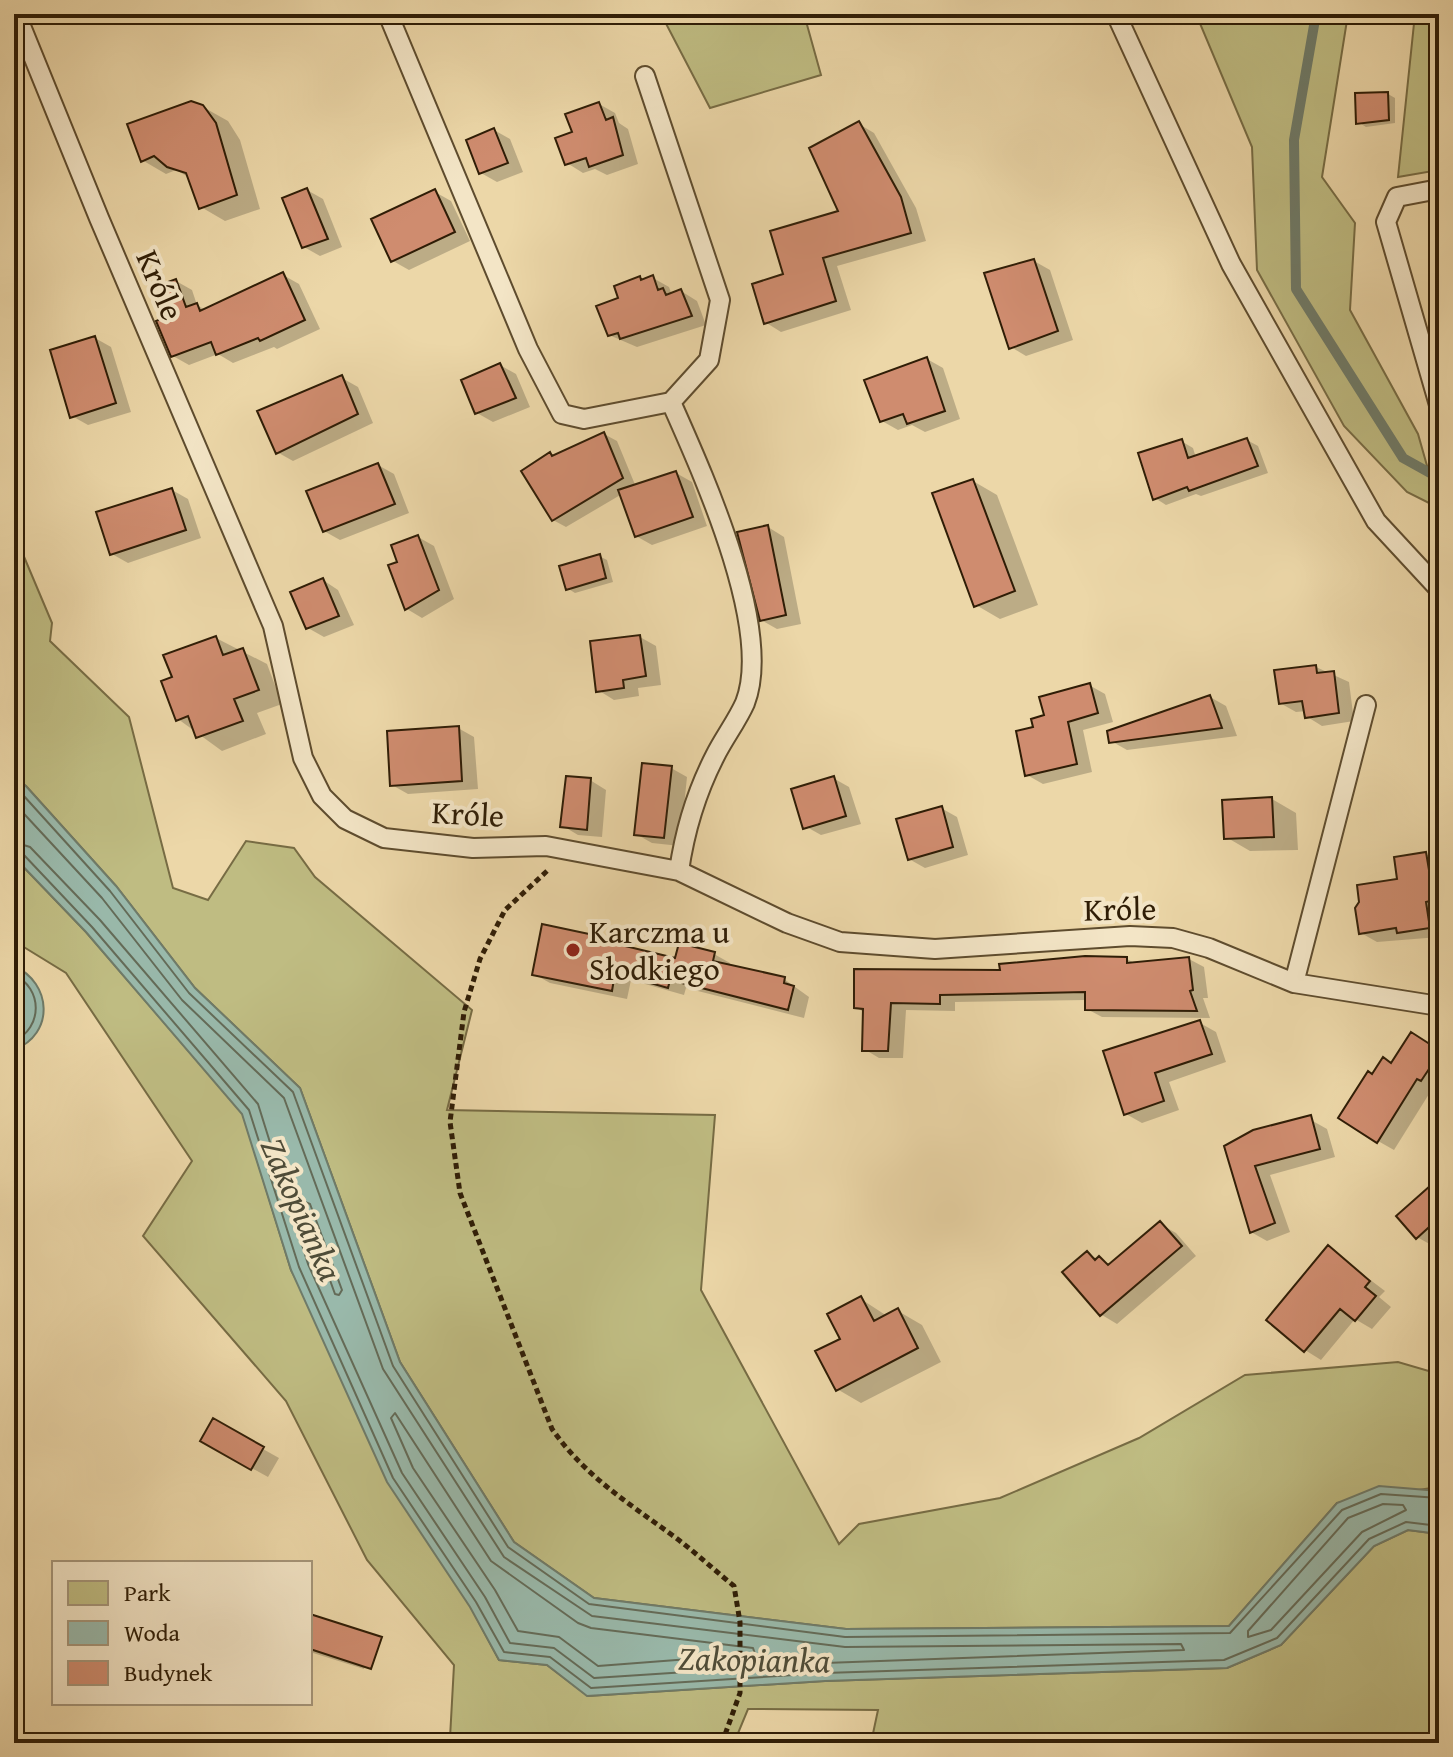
<svg xmlns="http://www.w3.org/2000/svg" width="1453" height="1757" font-family="'Gentium Book Plus',serif">
<rect width="100%" height="100%" fill="#ecd7a8"/>
<filter id="stains"><feTurbulence type="fractalNoise" baseFrequency=".0025" numOctaves="4"/><feColorMatrix values="0 0 0 0 .2 0 0 0 0 .09 0 0 0 0 .02 0 0 0 .5 -.17"/></filter>
<radialGradient id="worn" r=".72"><stop offset=".6" stop-color="#630" stop-opacity="0"/><stop offset="1" stop-color="#630" stop-opacity=".3"/></radialGradient>
<path fill="#bfbc82" stroke="#776c44" stroke-width="2" d="M661,14h143l17,61 -111,33z
M1196,14h152l-26,163 33,46 -5,87 68,124 21,74 -32,-16 -63,-66 -87,-156 -5,-123z
M1415,14h24v156l-41,7z
M14,533l38,90 -2,18 79,76 44,171 35,12 38,-59 48,7 21,29 157,133 -25,100 268,5 -14,175 138,254 20,-20 141,-26 139,-60 106,-63 153,-13 41,12v117l-8,-3 -94,15 -108,123 -383,3 -252,-31 -80,-56 -114,-180 -100,-274 -105,-100 -79,-102 -90,-100 -12,-1z
M14,857l72,75 157,182 48,156 208,390 48,5 41,31 237,-15 402,-13 54,-23 93,-99 34,-16 31,4v209h-568l7,-33 -130,-1 -14,34h-260l-24,-5 4,-73 -87,-105 -81,-159 -143,-165 49,-75 -126,-188 -52,-32z"/>
<path fill="#99b9ab" stroke="#6f7b69" stroke-width="2" d="M14,785h11l91,101 79,102 105,100 100,274 114,180 80,56 252,31 383,-3 108,-123 42,-17 60,5v43l-31,-4 -34,16 -93,99 -54,23 -402,13 -238,15 -40,-31 -48,-5 -29,-53 -83,-125 -96,-212 -49,-156 -156,-182 -72,-75z
M14,966c38,17 41,68 0,84z"/>
<path fill="#0003" d="M1388,94l7,4v25l-29,4 -8,-5z
M599,104l16,9 4,10 9,6 10,35 -31,11 -12,-6 -12,4 -16,-10 7,-30z
M203,107l25,14 12,19 20,69 -35,12 -24,-14 -11,-29 -14,-8 -10,4 -24,-14z
M859,124l15,9 42,75 10,33 -89,25 14,44 -70,22 -16,-10 20,-47 56,-63z
M494,130l16,9 13,33 -26,10 -16,-9z
M307,190l16,9 19,48 -22,9 -16,-9z
M435,192l16,9 19,40 -61,29 -16,-9z
M1439,260v32l-10,-28z
M1034,261l16,9 23,70 -47,16 -15,-9z
M283,275l16,9 21,45 -43,20 -3,-2 -41,16 -15,-9 -29,11 -16,-9 -9,-36 12,-39 16,9 5,15 10,6z
M640,278h13l16,9 3,8 9,-4 16,10 9,24 -69,22 -28,-12 11,-35z
M95,338l16,9 20,65 -43,13 -16,-9z
M927,359l16,9 17,51 -35,13 -13,-7 -14,5 -16,-9z
M500,365l16,9 14,33 -37,15 -16,-9z
M342,378l16,9 15,36 -80,38 -16,-9z
M604,434l13,7 19,46 40,-14 16,9 15,44 -55,19 -16,-9 -14,-42 -56,33 -13,-7 -3,-65 4,2z
M1247,440l11,6 10,27 -67,23 -5,-2 -30,11 -11,-7 26,-57 12,7 3,10z
M378,465l16,9 15,39 -69,27 -16,-9z
M973,481l24,14 41,110 -38,14 -24,-14z
M172,490l16,9 13,39 -73,25 -16,-9z
M768,527l16,10 17,87 -24,5 -16,-9z
M418,537l16,9 20,53 -32,19 -15,-9z
M599,556l8,4 6,22 -38,11 -8,-5z
M323,580l15,10 16,35 -30,12 -16,-9z
M640,637l16,9 5,39 -23,3 1,8 -25,4 -16,-10z
M216,638l51,26 15,40 -25,9 9,21 -44,17 -44,-32 -4,-40z
M1316,667l33,15 5,39 -32,5 -16,-10v-5l-10,1 -16,-9z
M1089,685l16,9 8,28 -30,8 9,42 -49,12 -16,-9 9,-47z
M1210,697l16,9 11,30 -110,14 -16,-9z
M458,728l16,9 4,52 -70,5 -16,-9z
M671,768l16,9 -7,69 -28,-3 -16,-9z
M833,778l16,9 12,37 -40,11 -16,-9z
M590,780l16,10 -4,47 -24,-2 -15,-9z
M1272,799l24,14 2,37 -48,1 -24,-14z
M941,808l16,9 11,38 -43,13 -16,-9z
M1426,854l13,8v75l-62,5 -16,-9z
M621,943l12,7 44,10 37,-6 16,9 -1,4 55,12 25,18 -5,21 -118,-30 -2,7 -53,-15 -4,19 -77,-16 -16,-9z
M1127,959l9,5 53,-5 15,8 4,31h-5l7,20 -108,-1 -15,-8v-9l-132,2v9l-49,-1 -3,48h-24l-15,-9 1,-36 -9,-6 146,-35z
M1200,1023l16,9 10,30 -57,20 10,28 -37,13 -16,-9 -21,-61z
M1439,1051v36l-5,-1 -40,64 -16,-9 -5,-65 20,-12z
M1311,1120l16,9 8,28 -65,18 20,57 -23,9 -16,-9 -27,-84 30,-17z
M1439,1184v57l-6,5 -16,-9z
M1160,1224l16,9 20,23 -79,68 -15,-9 -37,-43 22,-18 25,11z
M1328,1248l57,43 -6,6 12,10 -19,22 -17,-10 -34,41 -16,-10z
M861,1299l26,17 11,-5 24,14 19,37 -80,41 -24,-14 5,-49z
M213,1421l66,37 -11,19 -66,-36z
M310,1616l65,25 -11,28 -54,-17z
M41,1740l5,3h-32v-2z"/>
<g fill="none" stroke-linecap="round" stroke-linejoin="round">
<path stroke="#646b58" stroke-width="2" d="M14,793l9,2 87,96 79,102 104,99 100,274 115,181 81,57 256,33 385,-4 112,-123 39,-16 58,4
M14,803l88,95 80,102 102,98 99,271 121,188 88,59 253,31 336,-3 3,6 -359,13 -231,15 -40,-30 -44,-5 -25,-46 -83,-124 -94,-209 -50,-160 -158,-184 -70,-73 -16,-5
M14,852l9,2 69,73 157,183 50,157 94,211 83,124 28,50 46,5 41,31 234,-15 399,-13 53,-22 92,-99 37,-17 33,4
M14,975c29,13 29,53 0,66
M305,1202l5,2 32,86 -3,5 -4,-1 -32,-88z
M395,1413l96,148 87,62 13,5 162,20 2,6 -157,12 -39,-29 -41,-6 -23,-41 -82,-122 -22,-50z
M1383,1504l20,1 3,5 -44,22 -91,98 -23,7v-6l100,-113z"/>
<path stroke="#6f7b69" stroke-width="10" d="M1316,14l-22,126 2,149 107,169 36,20"/>
</g>
<path fill="#cf8c6f" stroke="#2f1d06" stroke-width="2" d="M1388,92l1,28 -33,4 -1,-31z
M191,101l12,4 13,18 21,72 -38,14 -13,-36 -19,-6 -13,-11 -13,6 -14,-38z
M599,102l7,18 7,-3 10,38 -34,12 -3,-9 -21,7 -10,-27 17,-6 -7,-18z
M859,121l42,76 10,36 -88,25 13,43 -72,23 -12,-40 31,-10 -13,-43 68,-20 -29,-63z
M494,128l14,35 -29,11 -13,-34z
M307,188l21,51 -26,9 -20,-50z
M435,189l20,43 -64,30 -20,-43z
M1034,259l24,72 -49,18 -25,-76z
M283,272l22,48 -45,21 -2,-3 -42,17 -5,-13 -40,15 -15,-36 5,-2 -12,-30 27,-10 10,28 11,-4 3,8z
M653,275l5,15 5,-2 3,7 15,-6 11,27 -72,23 -2,-6 -10,3 -12,-30 22,-8 -4,-12 26,-10 1,4z
M95,336l21,67 -46,15 -20,-68z
M927,357l18,54 -38,13 -4,-10 -23,8 -16,-42z
M500,363l16,35 -41,16 -14,-34z
M342,375l16,39 -82,40 -19,-43z
M604,432l19,46 -71,43 -31,-50 29,-19 2,4z
M1247,438l11,28 -69,25 -2,-4 -34,13 -15,-47 44,-14 6,19z
M378,463l17,41 -72,28 -17,-41z
M676,471l17,46 -58,20 -17,-47z
M973,479l42,112 -41,16 -42,-114z
M172,488l14,42 -76,25 -14,-43z
M768,525l18,90 -26,6 -23,-89z
M418,535l21,55 -34,20 -17,-45 9,-3 -6,-17z
M600,554l6,24 -40,12 -7,-24z
M323,578l16,38 -33,13 -16,-37z
M640,635l6,41 -23,4 1,8 -28,4 -6,-51z
M216,636l7,19 20,-7 16,42 -25,9 9,22 -47,17 -8,-22 -12,5 -15,-40 11,-4 -9,-22z
M1316,665l1,8 17,-2 5,42 -34,5 -3,-17 -23,3 -5,-34z
M1090,683l8,30 -30,9 9,42 -52,12 -9,-45 17,-4 -2,-8 13,-4 -5,-18z
M1210,695l12,33 -113,15 -2,-12z
M459,726l3,55 -72,5 -3,-55z
M642,763l30,3 -8,72 -30,-3z
M566,776l25,2 -4,52 -27,-3z
M834,776l12,40 -43,13 -12,-40z
M1272,797l2,40 -50,2 -2,-39z
M942,806l11,41 -45,13 -12,-41z
M1426,852l8,48 -8,2 4,26 -33,5 -1,-5 -37,6 -4,-26 4,-6 -2,-17 40,-6 -3,-22z
M542,924l80,17 -1,4 54,13 4,-15 36,9 -2,9 72,16 -1,6 10,3 -6,24 -118,-30 -2,8 -53,-15 -3,18 -80,-16z
M1085,956l42,1v6l62,-6 4,33 -3,1 7,20 -112,-1v-18l-145,3v9l-49,-1 -3,48h-26l1,-42 -9,-1v-39l146,1 -1,-6z
M1200,1020l12,34 -57,19 9,28 -40,14 -21,-64z
M1411,1032l28,18v4l-18,27 -4,-2 -40,64 -39,-25 30,-47 4,3 11,-17 8,6z
M1311,1115l9,34 -65,17 20,57 -25,10 -26,-87 29,-16z
M1439,1178v40l-23,21 -20,-23z
M1160,1221l22,25 -82,70 -38,-44 25,-21 8,9 4,-4 9,9z
M1328,1245l42,36 -5,6 11,9 -21,25 -15,-12 -36,43 -38,-32z
M861,1296l13,25 24,-13 20,40 -82,43 -21,-40 25,-12 -13,-25z
M213,1418l51,29 -13,23 -51,-29z
M310,1614l72,23 -11,32 -61,-20z"/>
<g fill="none" stroke-linecap="round" stroke-linejoin="round">
<g stroke="#5e4c2e" stroke-width="22">
<path id="lane" d="M16,14l83,204 174,408 30,132 19,38 23,23 39,19 89,10 73,-2 133,25 108,52 53,19 95,7 195,-13 43,2 36,10 85,35 145,23
M388,14l140,335 34,65 22,5 87,-17
M1116,14l115,250 145,257 63,68
M645,76l75,224 -11,60 -38,42c31,70 103,227 74,301 -8,18 -21,35 -30,53 -19,37 -30,73 -36,115
M1439,189l-42,8 -11,25 53,183
M1294,983l72,-278"/>
</g>
<path stroke="#2f1d06" stroke-width="5" stroke-dasharray="6 4" stroke-linecap="butt" d="M547,871l-42,39 -25,49 -16,53 -14,110 10,71 92,236c33,47 75,73 120,106 22,16 41,34 62,51l6,36v71l-18,50"/>
<use href="#lane" stroke="#f3e5c6" stroke-width="18"/>
</g>
<circle fill="#8f2418" stroke="#f3e5c6" stroke-width="3" cx="573" cy="950" r="8"/>
<g text-anchor="middle" stroke-width="8" stroke-linejoin="round" paint-order="stroke">
<g font-size="32" fill="#2f1d06" stroke="#f3e5c6">
<text transform="translate(160 285) rotate(67)" y="11">Króle</text>
<text transform="translate(468 814) rotate(3)" y="11">Króle</text>
<text transform="translate(1120 909) rotate(-1)" y="11">Króle</text>
</g>
<g font-size="32" fill="#2f1d06" stroke="#f3e5c6" text-anchor="start">
<text x="589" y="943">Karczma u<tspan x="589" dy="37">Słodkiego</tspan></text>
</g>
<g font-size="34" font-style="italic" fill="#4f4c38" stroke="#f3e5c6">
<text transform="translate(302 1209) rotate(66)" y="12">Zakopianka</text>
<text transform="translate(754 1659) rotate(1)" y="12">Zakopianka</text>
</g>
</g>
<rect width="1453" height="1757" fill="none" stroke="#ecd7a8" stroke-width="48"/>
<rect x="16" y="16" width="1421" height="1725" fill="none" stroke="#2f1d06" stroke-width="4"/>
<rect x="24" y="24" width="1405" height="1709" fill="none" stroke="#2f1d06" stroke-width="2"/>
<rect x="52" y="1561" width="260" height="144" fill="#f3e5c6" stroke="#a59579" stroke-width="2"/>
<rect x="68" y="1581" width="40" height="24" fill="#bfbc82" stroke="#a59579" stroke-width="2"/>
<text x="124" y="1601" font-size="24" fill="#2f1d06">Park</text>
<rect x="68" y="1621" width="40" height="24" fill="#99b9ab" stroke="#a59579" stroke-width="2"/>
<text x="124" y="1641" font-size="24" fill="#2f1d06">Woda</text>
<rect x="68" y="1661" width="40" height="24" fill="#cf8c6f" stroke="#a59579" stroke-width="2"/>
<text x="124" y="1681" font-size="24" fill="#2f1d06">Budynek</text>
<rect width="100%" height="100%" filter="url(#stains)"/>
<rect width="100%" height="100%" fill="url(#worn)"/>
</svg>
